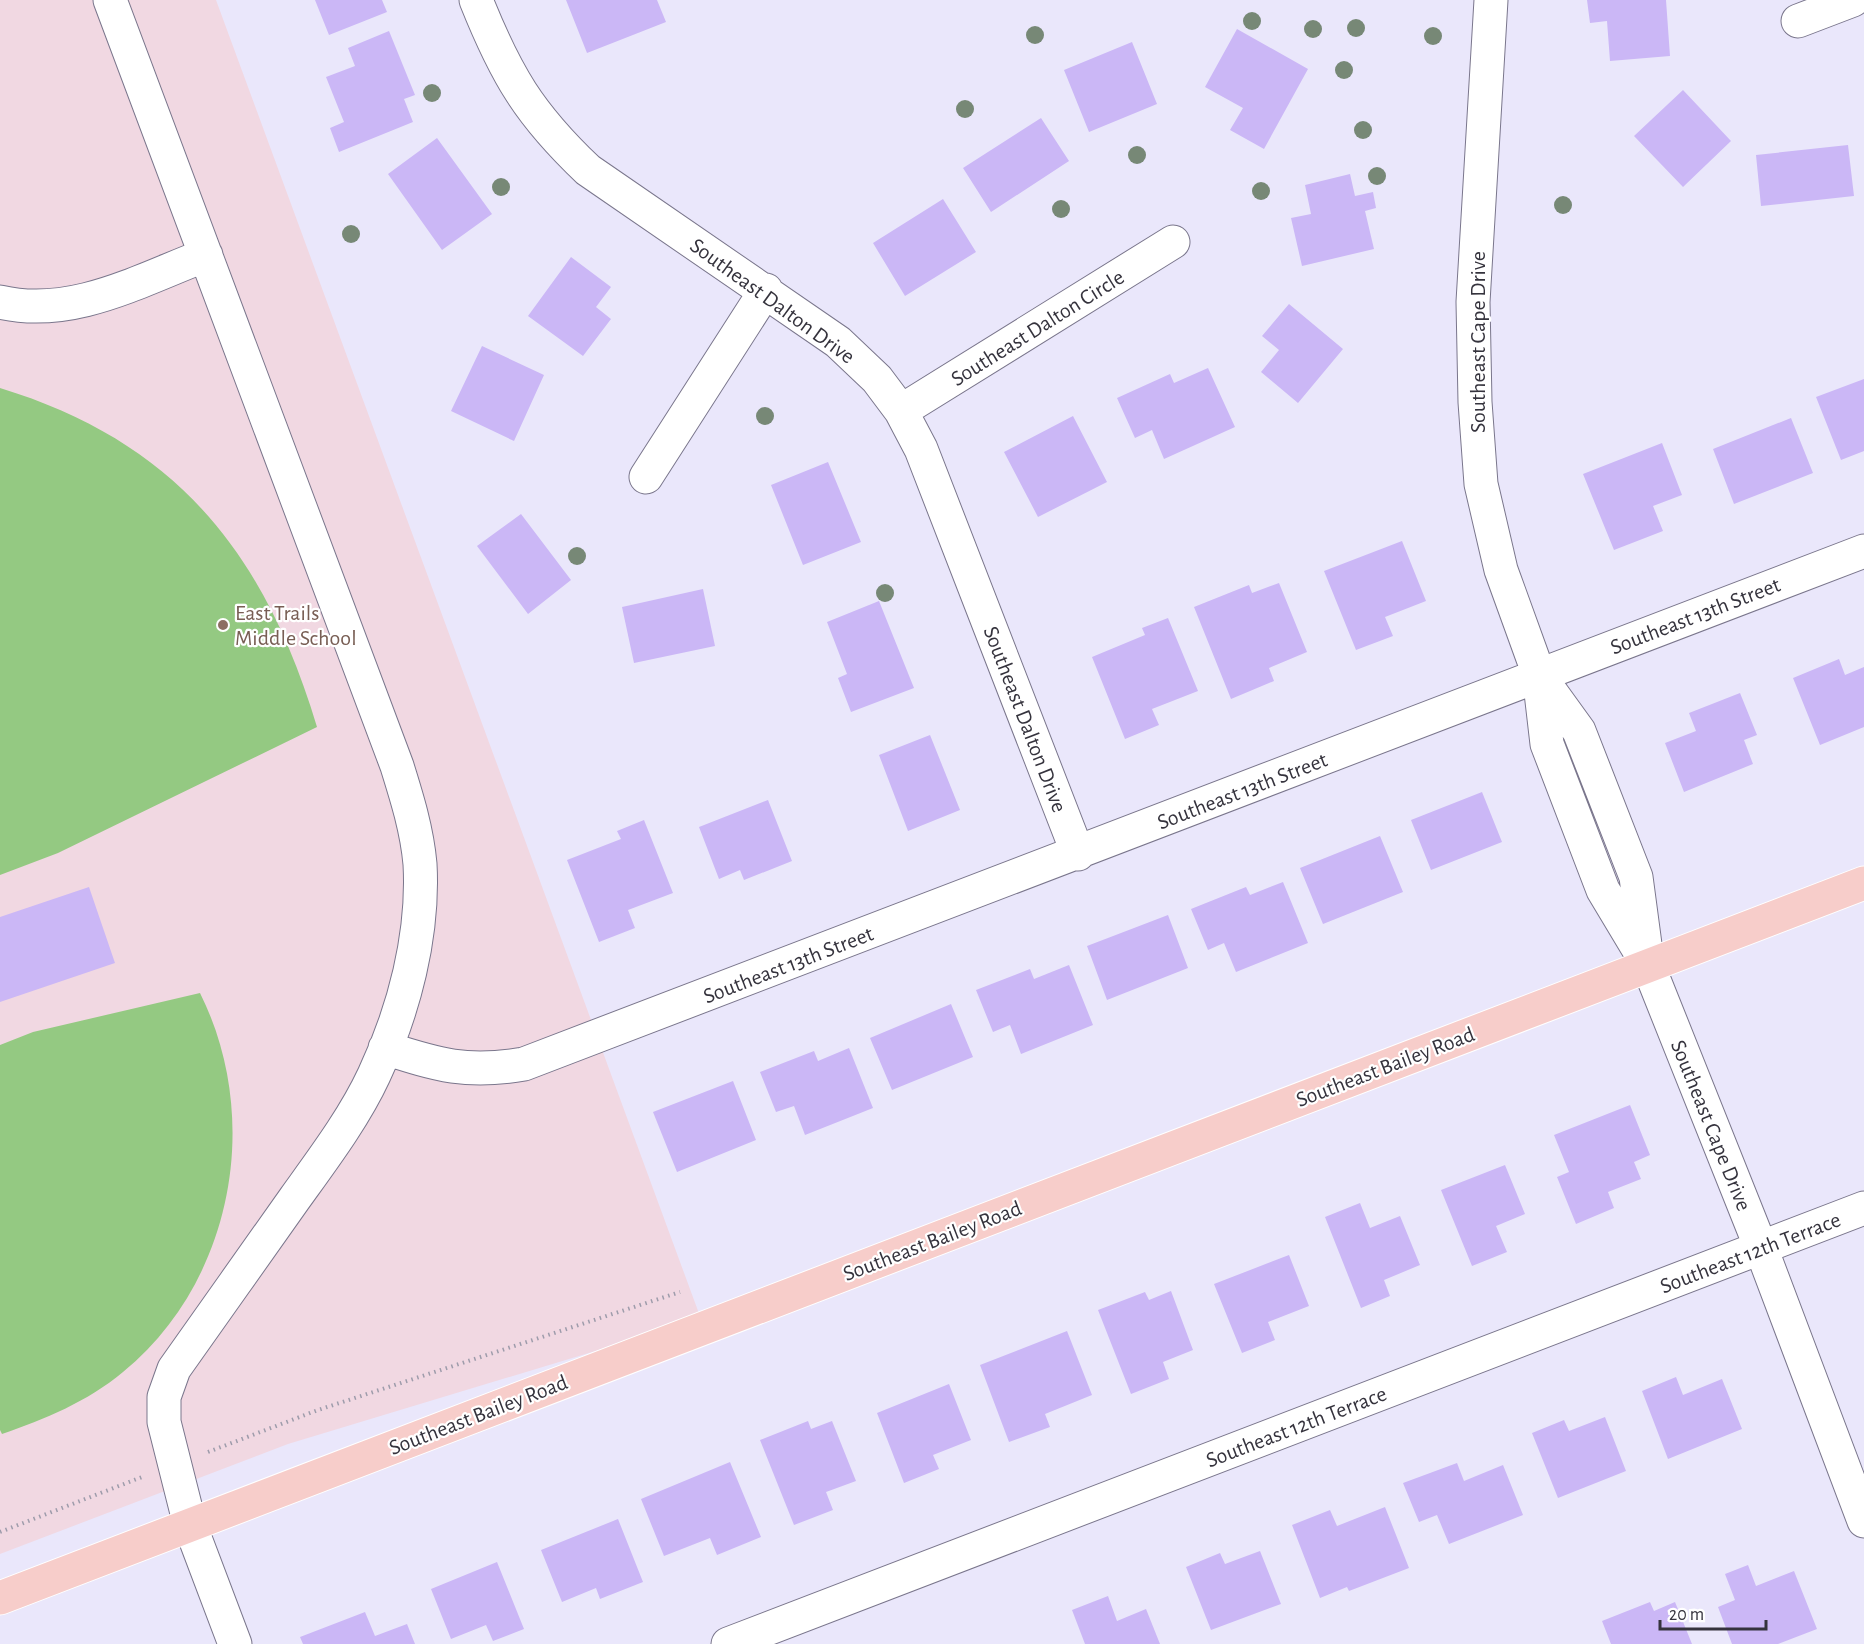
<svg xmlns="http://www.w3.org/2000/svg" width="1864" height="1644" font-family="'Alegreya Sans',sans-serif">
<rect width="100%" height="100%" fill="#eae7fb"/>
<path fill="#f1d8e2" d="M0,0h216l485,1319 -413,125 -288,110z"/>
<path fill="#94c982" d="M0,388c177,54 265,166 317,339l-259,126 -58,22z
M200,993c63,126 33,289 -77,379 -36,30 -78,47 -121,62l-2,-4v-385l33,-13z"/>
<path fill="#cbb7f6" d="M315,0h67l5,12 -58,23z
M566,0h91l9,22 -79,31z
M1587,0h79l4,56 -60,5 -3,-40 -17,2z
M1237,29l71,40 -44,80 -34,-19 13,-22 -38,-21z
M389,31l26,64 -11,4 9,23 -74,30 -9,-24 14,-6 -18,-45 29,-11 -7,-18z
M1132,42l25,62 -68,28 -25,-62z
M1683,90l48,51 -48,46 -49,-51z
M1041,118l28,43 -78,51 -28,-44z
M437,138l55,76 -50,36 -54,-76z
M1848,145l6,51 -93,10 -5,-51z
M1350,174l5,22 18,-4 3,16 -11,3 9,38 -72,17 -11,-48 20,-4 -6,-29z
M943,199l33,53 -71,44 -32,-53z
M571,257l40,30 -15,20 15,12 -28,37 -55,-40z
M1289,304l54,45 -45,54 -37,-31 18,-22 -17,-14z
M482,346l62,29 -30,66 -63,-30z
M1208,368l27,59 -71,32 -12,-29 -17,8 -18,-40 53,-24 4,9z
M1864,379v72l-23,9 -25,-63z
M1073,416l34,66 -69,35 -34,-65z
M1791,418l22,55 -79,31 -21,-55z
M1662,443l20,52 -29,11 10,25 -49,19 -31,-76z
M828,462l33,80 -58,23 -32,-80z
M521,514l50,66 -43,34 -51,-68z
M1402,541l24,60 -41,16 8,19 -37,14 -32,-79z
M1279,583l28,69 -38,16 5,13 -43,18 -37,-92 55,-22 3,8z
M703,589l12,57 -81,17 -12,-56z
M879,601l35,87 -63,24 -13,-34 9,-4 -20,-52z
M1168,618l30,73 -46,18 7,16 -34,14 -33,-82 53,-22 -3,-7z
M1839,659l6,16 19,-8v60l-44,18 -27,-67z
M1740,693l17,42 -13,5 9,24 -69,28 -19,-49 31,-12 -7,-18z
M930,735l30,75 -52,21 -29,-76z
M1482,792l20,50 -71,28 -20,-50z
M768,800l24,61 -48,19 -4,-10 -21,9 -20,-52z
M644,820l29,73 -45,17 7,18 -36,14 -32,-82 54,-21 -4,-8z
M1380,836l23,56 -80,32 -23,-56z
M1283,882l25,61 -72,29 -12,-29 -16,7 -17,-41 55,-22 4,8z
M89,887l26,76 -115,39v-85z
M1168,915l20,53 -81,32 -20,-54z
M1069,965l24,60 -72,29 -11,-29 -17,7 -17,-42 54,-21 4,10z
M951,1004l22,53 -81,33 -22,-52z
M849,1048l24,60 -68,27 -11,-29 -18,6 -16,-40 54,-21 4,10z
M733,1081l23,59 -79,32 -24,-60z
M1630,1105l20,50 -16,7 7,17 -33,13 6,16 -38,16 -19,-47 12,-5 -15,-37z
M1505,1165l20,49 -29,12 11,26 -35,14 -31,-76z
M1360,1203l10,25 30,-12 20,49 -36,15 6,16 -29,12 -36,-91z
M1289,1255l20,51 -41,16 7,18 -33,13 -28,-69z
M1171,1291l22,59 -30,12 6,17 -38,15 -33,-84 47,-18 4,8z
M1067,1331l25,64 -47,19 5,13 -41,15 -29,-77z
M1676,1377l7,18 39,-16 20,50 -74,30 -26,-68z
M949,1384l22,56 -38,15 6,14 -35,14 -27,-70z
M1605,1417l21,54 -68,27 -26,-65 32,-13 5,11z
M808,1421l3,8 21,-8 24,60 -30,11 7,18 -39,15 -34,-85z
M730,1462l31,75 -44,18 -7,-17 -46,18 -23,-57z
M1457,1463l7,18 39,-16 20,50 -74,29 -12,-29 -18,7 -16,-39z
M1385,1507l24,61 -60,23 -2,-4 -27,11 -28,-73 38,-15 7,16z
M618,1519l25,63 -43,17 -4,-11 -34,14 -21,-52z
M1260,1551l21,53 -70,26 -25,-63 34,-14 5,11z
M497,1562l27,67 -31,12 -7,-16 -35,14 -20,-50z
M1748,1565l8,21 38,-15 23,58 -39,15h-46l-14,-37 17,-7 -10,-26z
M1108,1596l9,25 29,-12 14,35h-75l-13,-34z
M1650,1602l4,9 21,-9 17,42h-81l-9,-23z
M365,1612l10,24 32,-12 8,20h-112l-3,-7z"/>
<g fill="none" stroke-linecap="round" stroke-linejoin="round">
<g stroke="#7a768c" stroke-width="35">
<path id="minor" d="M110,0l287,766c10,32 20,64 23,98 4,71 -16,147 -46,211 -20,43 -51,84 -79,123 -40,57 -81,114 -121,171l-10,28v25l26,103 45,119
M476,0c30,75 53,114 112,170l250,172 39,37 24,32 20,38 157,405
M1491,0l-18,302 2,100 6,82 20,86 38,105 8,69 56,146 45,75 113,283 103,273
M1798,21l55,-21
M0,302c72,17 140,-22 206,-47
M901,411l272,-169
M646,477l120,-187
M1540,677l39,54 57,146 10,75
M385,1048c53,17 82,26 139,16l1340,-513
M728,1644l1136,-436"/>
</g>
<g stroke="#fff" stroke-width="35">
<path id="major" d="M0,1598l1864,-715"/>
</g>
<path stroke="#9e9cab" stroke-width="4" stroke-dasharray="1.5 4.5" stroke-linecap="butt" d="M208,1452l110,-42 362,-118
M0,1532l142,-55"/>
<use href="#minor" stroke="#fff" stroke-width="33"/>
<use href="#major" stroke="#f7cdca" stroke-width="33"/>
</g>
<g fill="#778876">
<circle cx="1252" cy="21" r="9"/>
<circle cx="1356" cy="28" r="9"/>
<circle cx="1313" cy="29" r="9"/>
<circle cx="1035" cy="35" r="9"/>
<circle cx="1433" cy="36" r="9"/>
<circle cx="1344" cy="70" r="9"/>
<circle cx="432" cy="93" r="9"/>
<circle cx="965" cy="109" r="9"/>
<circle cx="1363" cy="130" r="9"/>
<circle cx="1137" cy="155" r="9"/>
<circle cx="1377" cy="176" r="9"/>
<circle cx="501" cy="187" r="9"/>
<circle cx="1261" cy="191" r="9"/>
<circle cx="1563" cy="205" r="9"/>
<circle cx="1061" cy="209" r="9"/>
<circle cx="351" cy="234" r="9"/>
<circle cx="765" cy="416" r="9"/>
<circle cx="577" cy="556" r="9"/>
<circle cx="885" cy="593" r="9"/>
</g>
<circle fill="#8d6e63" stroke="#fff" stroke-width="2" cx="223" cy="625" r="6"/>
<g text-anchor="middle" stroke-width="4.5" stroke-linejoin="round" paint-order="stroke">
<g font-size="22" fill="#35333d" stroke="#fff">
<text transform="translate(773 300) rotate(36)" y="8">Southeast Dalton Drive</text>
<text transform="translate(1037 327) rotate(-32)" y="8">Southeast Dalton Circle</text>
<text transform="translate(1477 342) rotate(-90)" y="8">Southeast Cape Drive</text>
<text transform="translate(1695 615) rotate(-21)" y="8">Southeast 13th Street</text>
<text transform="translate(1026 719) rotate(69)" y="8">Southeast Dalton Drive</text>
<text transform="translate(1242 790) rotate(-21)" y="8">Southeast 13th Street</text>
<text transform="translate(788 964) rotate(-21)" y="8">Southeast 13th Street</text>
<text transform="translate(1385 1066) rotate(-21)" y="8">Southeast Bailey Road</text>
<text transform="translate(1712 1125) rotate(68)" y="8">Southeast Cape Drive</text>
<text transform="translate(932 1240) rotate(-21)" y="8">Southeast Bailey Road</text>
<text transform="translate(1750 1252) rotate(-21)" y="8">Southeast 12th Terrace</text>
<text transform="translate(478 1414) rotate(-21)" y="8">Southeast Bailey Road</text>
<text transform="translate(1296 1426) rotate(-21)" y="8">Southeast 12th Terrace</text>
</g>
<g font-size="22" fill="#785e54" stroke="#fff" text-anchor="start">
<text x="235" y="620">East Trails<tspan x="235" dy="25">Middle School</tspan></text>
</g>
</g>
<path d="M1660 1620v9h106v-9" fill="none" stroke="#35333d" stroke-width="3"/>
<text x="1669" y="1620" font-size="18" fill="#35333d" stroke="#ffffff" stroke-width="4.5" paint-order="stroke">20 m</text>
</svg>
